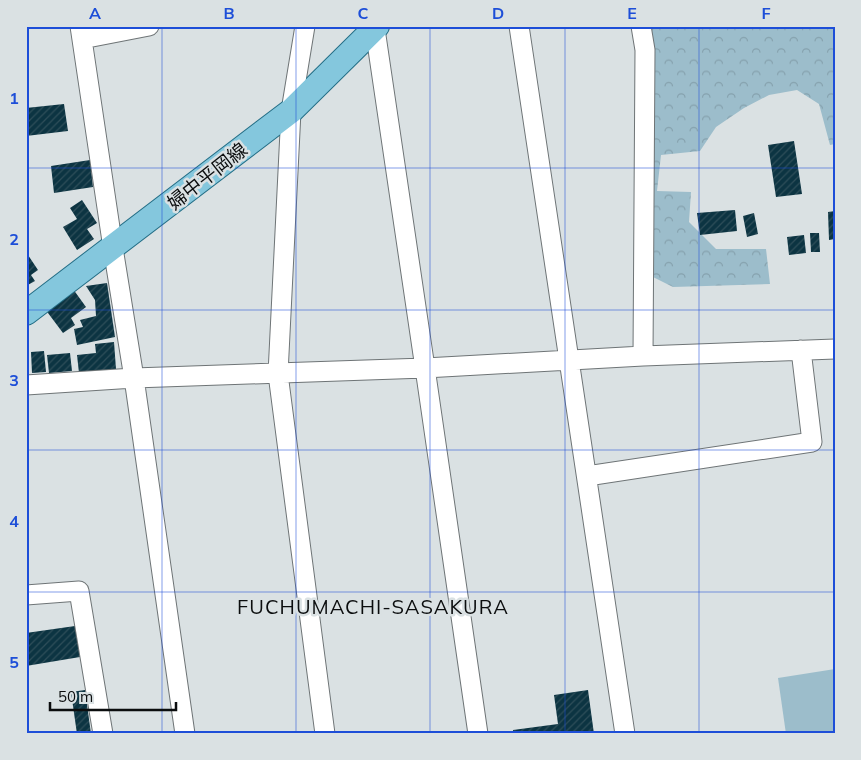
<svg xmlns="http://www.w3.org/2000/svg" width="861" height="760" font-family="Mulish,'Noto Sans JP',sans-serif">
<defs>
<pattern id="forest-crowns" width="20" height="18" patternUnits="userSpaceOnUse" patternTransform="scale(1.25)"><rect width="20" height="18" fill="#9cbdcb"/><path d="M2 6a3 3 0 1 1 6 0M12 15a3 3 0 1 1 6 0" fill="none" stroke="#85a1ad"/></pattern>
<pattern id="building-hatch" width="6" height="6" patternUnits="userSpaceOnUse" patternTransform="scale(1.25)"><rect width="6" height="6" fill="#0c3442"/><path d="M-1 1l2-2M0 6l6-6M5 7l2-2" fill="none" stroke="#2e4e59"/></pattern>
</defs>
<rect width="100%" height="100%" fill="#dae1e3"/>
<path fill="url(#forest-crowns)" d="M636,26h149v2l50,-1v117l-5,1 -11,-41 -22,-14 -28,5 -25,13 -28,19 -16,24 -39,4 -4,36 34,1 -2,30 27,27h50l4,35 -97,3 -28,-14z"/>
<path fill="#9cbdcb" d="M835,669v65h-49l-8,-56z"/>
<path fill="url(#building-hatch)" d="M64,104l4,27 -42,5v-28z
M794,141l8,53 -26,3 -8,-52z
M90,160l3,27 -39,6 -3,-27z
M82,200l15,23 -10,6 7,10 -17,11 -14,-23 14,-8 -7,-11z
M735,210l2,21 -37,4 -3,-22z
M835,211v28l-6,1 -1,-28z
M754,213l4,21 -11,3 -4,-21z
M810,233h9l1,19h-9z
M804,235l2,18 -17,2 -2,-18z
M28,255l10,15 -7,5 4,6 -9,5v-30z
M107,283l8,54 -38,8 -3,-16 9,-2 -3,-7 16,-4 -1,-16 -9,-14z
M73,289l13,18 -15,11 4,7 -12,8 -18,-24z
M114,342l2,27 -37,4 -2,-18 19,-2 -1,-9z
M44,351l2,21 -14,1 -1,-21z
M70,353l2,18 -23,2 -2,-18z
M75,626l5,31 -54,9v-33z
M85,690l6,44h-14l-6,-42z
M588,690l6,44h-81v-4l45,-6 -4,-29z"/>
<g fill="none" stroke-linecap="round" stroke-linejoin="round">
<g stroke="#6e7476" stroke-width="21">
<path id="minor" d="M80,26l33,222 21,130 51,356
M305,26l-14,85 -13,263 47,360
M519,26l106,708
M641,26l4,24 -2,306
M375,29l50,339 53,366
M82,39l67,-13
M26,385l108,-7 291,-10 218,-12 192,-7
M587,476l225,-34 -11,-92
M26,595l53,-4 24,143"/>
</g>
<g stroke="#246e86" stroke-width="26">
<path id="major" d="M26,313l265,-202 86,-85"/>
</g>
<use href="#minor" stroke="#fff" stroke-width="19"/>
<use href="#major" stroke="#84c7dd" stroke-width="24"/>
</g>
<path fill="none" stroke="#1d4ed8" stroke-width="1" stroke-opacity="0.55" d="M162,26v708M296,26v708M430,26v708M565,26v708M699,26v708M26,168h809M26,310h809M26,450h809M26,592h809"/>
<g text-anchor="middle" stroke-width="5" stroke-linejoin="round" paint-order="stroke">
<g font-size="19" fill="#0b0d0e" stroke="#dae1e3">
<text transform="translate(207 176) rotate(-38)" y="7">婦中平岡線</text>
</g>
<g font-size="20" letter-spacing="1" fill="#0b0d0e" stroke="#dae1e3">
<text x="373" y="614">FUCHUMACHI-SASAKURA</text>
</g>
</g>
<rect width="861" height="760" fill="none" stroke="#dae1e3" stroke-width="55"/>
<path d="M50 702v8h126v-8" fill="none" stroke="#0b0d0e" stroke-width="2.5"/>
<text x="58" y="702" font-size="15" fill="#0b0d0e" stroke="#dae1e3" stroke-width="4" paint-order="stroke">50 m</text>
<rect x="28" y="28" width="806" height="704" fill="none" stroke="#1d4ed8" stroke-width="2"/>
<g font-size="16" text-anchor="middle" font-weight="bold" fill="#1d4ed8">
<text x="95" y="19">A</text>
<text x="229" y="19">B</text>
<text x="363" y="19">C</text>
<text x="498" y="19">D</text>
<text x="632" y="19">E</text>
<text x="766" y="19">F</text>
<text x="14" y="104">1</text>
<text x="14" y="245">2</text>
<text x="14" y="386">3</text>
<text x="14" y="527">4</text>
<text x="14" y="668">5</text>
</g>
</svg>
